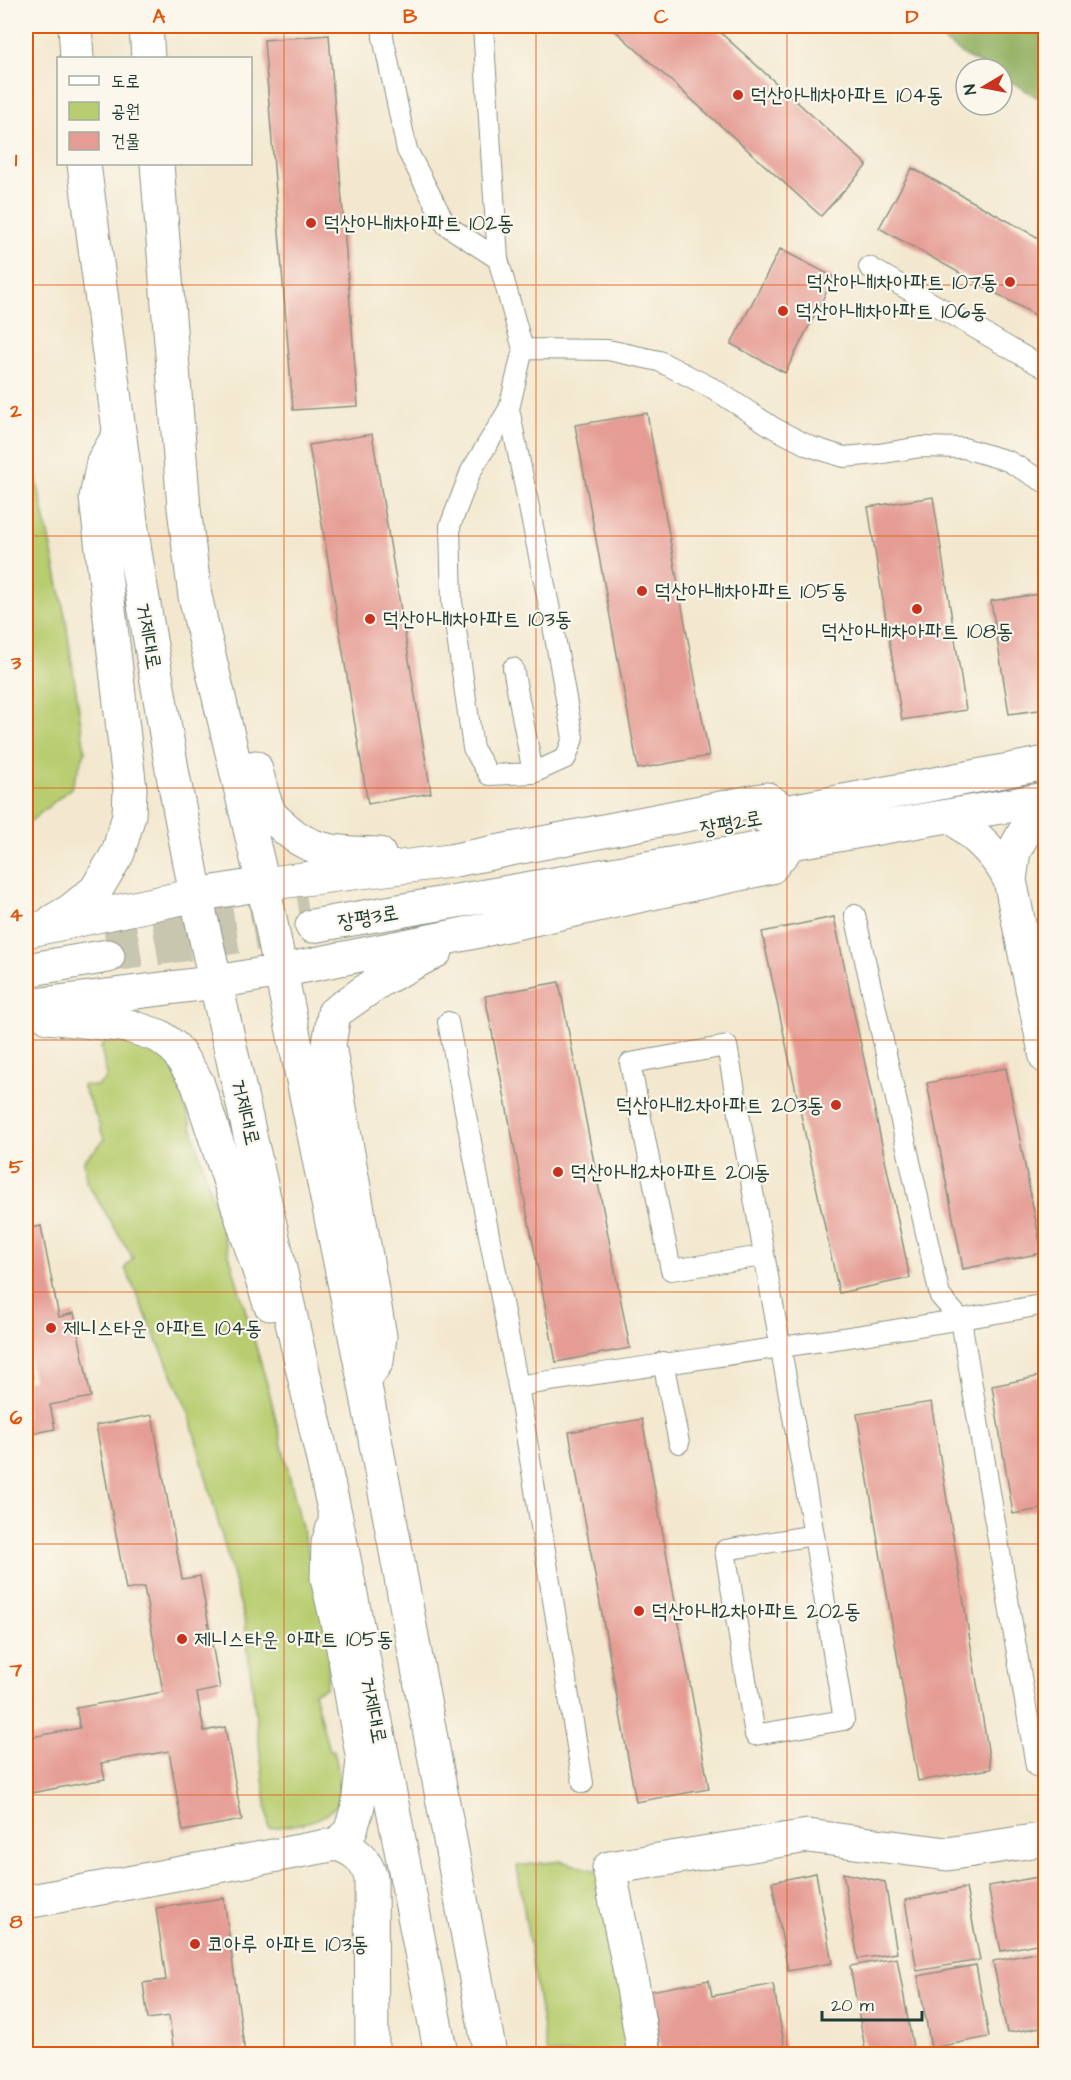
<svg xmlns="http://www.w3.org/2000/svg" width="1071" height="2080" font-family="'Architects Daughter','Poor Story',sans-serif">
<rect width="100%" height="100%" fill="#fbf7ec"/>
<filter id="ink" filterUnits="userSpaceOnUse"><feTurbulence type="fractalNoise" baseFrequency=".0167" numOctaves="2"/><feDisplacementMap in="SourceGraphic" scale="12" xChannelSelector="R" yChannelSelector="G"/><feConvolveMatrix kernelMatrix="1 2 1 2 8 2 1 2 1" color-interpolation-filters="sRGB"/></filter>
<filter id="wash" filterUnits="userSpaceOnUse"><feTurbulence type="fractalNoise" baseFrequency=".008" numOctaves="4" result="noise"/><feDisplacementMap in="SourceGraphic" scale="24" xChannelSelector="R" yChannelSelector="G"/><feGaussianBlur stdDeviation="1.35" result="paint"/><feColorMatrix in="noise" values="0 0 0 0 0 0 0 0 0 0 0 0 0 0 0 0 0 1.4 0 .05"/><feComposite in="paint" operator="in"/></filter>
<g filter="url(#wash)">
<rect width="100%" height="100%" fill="#f3e8cf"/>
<path fill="#b8cd70" stroke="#6c8552" stroke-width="1.5" d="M26,429l39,186 20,137 -14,36 -45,37z
M108,1037l14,1 40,16 13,16 94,321 62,257 -5,40 -12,4 15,59 5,-1c2,13 8,30 7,43 -3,29 -50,33 -72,35l-25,-210 -56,-208 -63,-142 8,-10 -47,-77 -2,-21 13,-12 7,-9 -6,-18 -16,-36 15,1 10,-8 -6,-31z
M560,1861l41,11 35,182h-89l-30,-188z"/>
<path fill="#92b062" stroke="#58764b" stroke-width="1.5" d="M924,26h121v76l-43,-26v-7c-26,0 -57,-28 -78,-43z"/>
<g id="blocks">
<path fill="#e59c94" d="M610,26h103l154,139 -46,51z
M329,35l29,371 -65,4 -29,-370z
M912,168l134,74v79l-167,-93z
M780,249l54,28 -49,96 -54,-29z
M647,413l62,343 -71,13 -63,-344z
M372,434l59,359 -63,11 -59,-359z
M933,497l33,213 -64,10 -34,-213z
M1046,593v116l-37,5 -18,-113z
M834,917l76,361 -71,15 -77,-361z
M559,982l71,366 -74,14 -71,-366z
M1006,1068l36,185 -79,16 -36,-186z
M41,1226l18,91 15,-4 17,84 -41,8 5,24 -29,6v-54l7,-1 -7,-40v-111z
M1046,1375v133l-33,6 -21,-128z
M931,1402l60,367 -73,12 -61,-367z
M152,1415l30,164 18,-3 20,112 -23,5 7,38 21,-4 17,93 -59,11 -14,-80 -68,12 4,16 -79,15v-56l54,-10 -4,-20 87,-16 -19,-105 -18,3 -30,-165z
M642,1419l67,370 -73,13 -67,-370z
M816,1873l16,90 -44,8 -16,-89z
M843,1873l42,9 12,71 -39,6z
M1044,1876l2,66 -45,9 -13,-65z
M966,1888l14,72 -63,11 -12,-71z
M224,1898l21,156h-71l-5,-38 -21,3 -5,-36 23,-3 -10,-72z
M1046,1951v75l-39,7 -14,-72z
M897,1958l17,95 -48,1 -16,-88z
M976,1965l13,72 -58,11 -13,-72z
M709,1980l3,16 61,-12 13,70h-124l-12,-63z"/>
</g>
</g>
<g filter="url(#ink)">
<use href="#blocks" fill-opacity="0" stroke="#899282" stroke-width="1.5"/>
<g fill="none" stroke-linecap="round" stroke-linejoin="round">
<path stroke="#c9c6b0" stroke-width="33" stroke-dasharray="33 16" stroke-linecap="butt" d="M104,933l203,-33
M108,956l204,-30"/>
<g stroke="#899282" stroke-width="22">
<path id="lane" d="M383,26v11l24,113 39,75 52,34
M483,26l15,233 25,90 -14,60 -38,62 -21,55 2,76 21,146 16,27 44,-2 33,-15 7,-20 -21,-118 -43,-211
M869,267l177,102
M523,349l85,1 51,11 55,28 60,39 35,18 35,11 34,-3 43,-7 43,1 44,13 38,22
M513,668l20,105
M855,915l85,381 21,24 75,446
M448,1022l70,364 65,397
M763,1256l-92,14 -41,-207 97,-17 87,489 30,185 -89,15 -30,-185 89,-15
M663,1362l16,81
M518,1386c176,-28 353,-49 528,-82"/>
</g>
<g stroke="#899282" stroke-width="35">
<path id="street" d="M1042,800l-28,51 -4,29 36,177
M952,816c23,20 44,36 58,64
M337,1844c19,6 29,16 34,34l1,176
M26,1902l311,-58 9,-7 5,-8 7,-23 5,-46 -20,-112 -16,-70 1,-35 8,-25
M644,2054l-11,-66 -24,-120 199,-32 139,18 99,-15"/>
</g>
<g stroke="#899282" stroke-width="35">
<path id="secondary" d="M75,26l2,32
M146,26l2,32
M84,164l51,388 38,223 23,120 140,623 105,536
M157,164l27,344 11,88 68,288 101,496 126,674
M255,767c5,16 8,36 17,49 4,5 10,9 14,13 27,25 59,24 93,25
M764,816l282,-53
M53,921l17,-10 26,-21 22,-37 11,-38 1,-26 -34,-291 7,-36 16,-27
M312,926l734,-127
M26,931l170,-36 67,-11 187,-23 317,-62 18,13
M26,970l82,-14
M26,1006l191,-24 63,-11 190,-38 301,-66 18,-22
M48,1017l81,9 30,10 16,12 22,34 73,222
M364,1380l13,-19 3,-25 -51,-291 5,-32 47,-33 55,-29"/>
</g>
<use href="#lane" stroke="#fff" stroke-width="20"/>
<use href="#street" stroke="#fff" stroke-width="33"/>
<use href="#secondary" stroke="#fff" stroke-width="33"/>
</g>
</g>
<path fill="none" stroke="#de580e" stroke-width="1.5" stroke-opacity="0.55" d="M284,26v2028M536,26v2028M787,26v2028M26,285h1020M26,536h1020M26,788h1020M26,1040h1020M26,1292h1020M26,1544h1020M26,1795h1020"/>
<g fill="#c8321e" stroke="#fbf7ec" stroke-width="2">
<circle cx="738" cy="95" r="6"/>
<circle cx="311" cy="223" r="6"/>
<circle cx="1010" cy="282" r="6"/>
<circle cx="783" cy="311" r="6"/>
<circle cx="642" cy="591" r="6"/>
<circle cx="917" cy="609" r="6"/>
<circle cx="370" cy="619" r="6"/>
<circle cx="836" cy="1105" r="6"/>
<circle cx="558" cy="1172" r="6"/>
<circle cx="51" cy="1328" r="6"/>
<circle cx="639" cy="1611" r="6"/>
<circle cx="182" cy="1639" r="6"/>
<circle cx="195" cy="1944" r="6"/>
</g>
<g text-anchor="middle" stroke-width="4.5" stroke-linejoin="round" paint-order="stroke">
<g font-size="21" fill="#1f3d34" stroke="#fbf7ec" text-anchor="start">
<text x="750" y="102">덕산아내1차아파트 104동</text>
<text x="323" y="230">덕산아내1차아파트 102동</text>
<text x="998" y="289" text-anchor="end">덕산아내1차아파트 107동</text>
<text x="795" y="318">덕산아내1차아파트 106동</text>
<text x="654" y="598">덕산아내1차아파트 105동</text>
<text x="382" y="626">덕산아내1차아파트 103동</text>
<text x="917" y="638" text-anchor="middle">덕산아내1차아파트 108동</text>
<text x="824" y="1112" text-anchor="end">덕산아내2차아파트 203동</text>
<text x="570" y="1179">덕산아내2차아파트 201동</text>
<text x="63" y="1335">제니스타운 아파트 104동</text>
<text x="651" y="1618">덕산아내2차아파트 202동</text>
<text x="194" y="1646">제니스타운 아파트 105동</text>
<text x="207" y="1951">코아루 아파트 103동</text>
</g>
<g font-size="21" fill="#1f3d34" stroke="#fbf7ec">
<text transform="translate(149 636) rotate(80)" y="7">거제대로</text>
<text transform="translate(731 823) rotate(-11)" y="7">장평2로</text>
<text transform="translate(368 917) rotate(-10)" y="7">장평3로</text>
<text transform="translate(246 1112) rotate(77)" y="7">거제대로</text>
<text transform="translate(374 1710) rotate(79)" y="7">거제대로</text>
</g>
</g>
<rect width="1071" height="2080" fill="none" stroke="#fbf7ec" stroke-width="66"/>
<rect x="57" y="57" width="195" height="108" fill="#fbf7ec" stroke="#a3ada2" stroke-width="1.5"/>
<rect x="69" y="76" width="30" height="9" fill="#ffffff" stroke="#a3ada2" stroke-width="1.5"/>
<text x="111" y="87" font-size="18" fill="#1f3d34">도로</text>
<rect x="69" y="102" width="30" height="18" fill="#b8cd70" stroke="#a3ada2" stroke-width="1.5"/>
<text x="111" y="117" font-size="18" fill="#1f3d34">공원</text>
<rect x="69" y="132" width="30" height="18" fill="#e59c94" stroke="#a3ada2" stroke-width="1.5"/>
<text x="111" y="147" font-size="18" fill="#1f3d34">건물</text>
<g transform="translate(984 87) rotate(260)"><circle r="28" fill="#fbf7ec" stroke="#a3ada2" stroke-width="1.5"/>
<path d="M0-4.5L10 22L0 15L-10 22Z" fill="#c8321e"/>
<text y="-9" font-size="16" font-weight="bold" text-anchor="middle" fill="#1f3d34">N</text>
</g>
<path d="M822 2011v9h100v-9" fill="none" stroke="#1f3d34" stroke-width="3"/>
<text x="831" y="2011" font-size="18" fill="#1f3d34" stroke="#fbf7ec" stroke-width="4.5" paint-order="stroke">20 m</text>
<rect x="33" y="33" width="1005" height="2014" fill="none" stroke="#de580e" stroke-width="2"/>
<g font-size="20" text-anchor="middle" font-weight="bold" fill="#de580e">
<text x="159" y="23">A</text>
<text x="410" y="23">B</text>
<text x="661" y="23">C</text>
<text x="912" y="23">D</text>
<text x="16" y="166">1</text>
<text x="16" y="417">2</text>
<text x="16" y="669">3</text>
<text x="16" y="921">4</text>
<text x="16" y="1173">5</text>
<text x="16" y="1424">6</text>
<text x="16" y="1676">7</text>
<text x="16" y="1928">8</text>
</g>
</svg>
